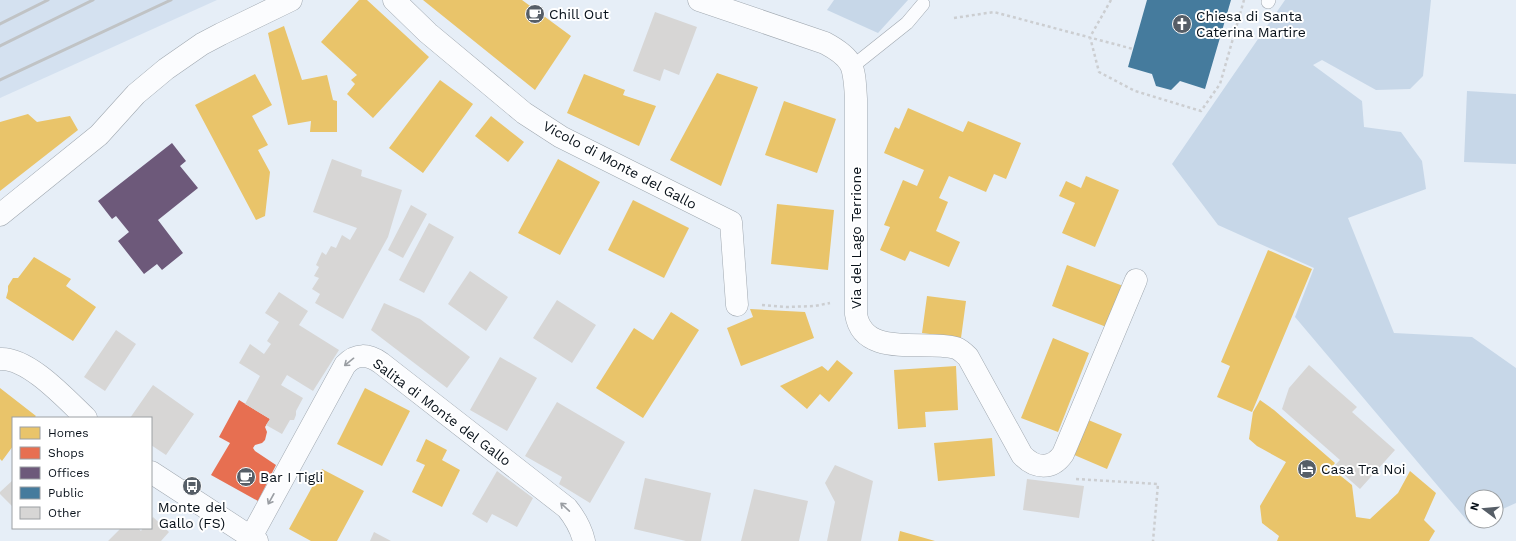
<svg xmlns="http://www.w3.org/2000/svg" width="1516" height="541" font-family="'Work Sans',sans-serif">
<rect width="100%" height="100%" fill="#e6eef7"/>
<path fill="#d4e1f0" d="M0,0h217l-217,98z"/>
<path fill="#c7d7e8" d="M834,0h74l-30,33 -51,-23z
M1285,0h146l-8,76 -13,13 -34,1 -54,-30 -9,5 49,36 2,26 37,5 21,29 4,28 -78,29 46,115 78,4 44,31v135l-20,9v-15h-24v24h5l-7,3 -175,-207 19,-49 -96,-43 -46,-61z
M1467,91l49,3v70l-52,-2z"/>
<path fill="#e9c46a" d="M359,0h8l62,57 -56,61 -26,-24 8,-10 -4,-4 6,-5 -36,-33z
M423,0h99l49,36 -36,54z
M284,26l18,54 25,-5 6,25 4,1v31h-27l1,-11 -23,4 -20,-92z
M717,73l41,14 -37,99 -51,-26z
M255,74l17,31 -20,11 16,29 -10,5 12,22 -5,44 -9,4 -61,-115z
M584,74l41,16 -2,5 33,11 -17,40 -72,-33z
M440,80l33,24 -50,69 -34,-25z
M784,101l52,18 -19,54 -52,-18z
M908,108l55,24 5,-11 53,22 -15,36 -12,-5 -8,18 -37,-16 -10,22 9,4 -12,29 24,11 -11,25 -39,-16 -5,10 -25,-11 10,-23 -6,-2 19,-45 14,6 7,-16 -40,-17 11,-26 4,2z
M28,114l9,8 33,-6 8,14 -78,61v-69z
M491,116l33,26 -16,20 -33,-26z
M558,159l42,23 -40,73 -42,-22z
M1086,176l33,14 -24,57 -33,-14 13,-30 -16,-7 7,-15 15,7z
M633,200l56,28 -25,50 -56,-28z
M777,204l57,6 -6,60 -57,-6z
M1268,250l44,19 -60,143 -35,-15 13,-31 -9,-4z
M34,257l37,22 -5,7 30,21 -23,34 -67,-43 2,-7v-5l5,-8h5z
M1067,265l59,22 -17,41 -57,-22z
M927,296l39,5 -5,37 -39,-5z
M750,309l55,3 9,26 -73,28 -14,-38 26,-11z
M671,312l28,18 -56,88 -47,-30 38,-60 19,12z
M1053,338l36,15 -31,79 -37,-14z
M837,360l16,13 -24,29 -9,-8 -13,15 -27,-23 42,-20 6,5z
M956,366l2,44 -33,2 1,15 -28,2 -4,-59z
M0,388l36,28 -2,2h-21v28l-11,15 -2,-2z
M365,388l45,23 -28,55 -45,-22z
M1260,400l14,10 61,53 -4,5 21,17 4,32 14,2 28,-26 12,-22 26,22 -12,27 11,11 -6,10h-152l2,-5 -17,-13 -2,-17 26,-44 -29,-16 -8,-7 4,-27z
M1086,419l36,15 -15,35 -35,-15z
M992,438l3,38 -57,5 -4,-38z
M426,439l21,11 -5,10 18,10 -18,37 -30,-15 13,-27 -9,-4z
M322,469l42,22 -27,50h-26l-22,-12z
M900,531l35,10h-37z"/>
<path fill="#e76f51" d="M239,400l31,19 -5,8 2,5 -2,8 -3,3 -7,2 -2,3 2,3 21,14 -18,36 -47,-26 19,-32 -11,-6z"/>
<path fill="#6d597a" d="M172,143l14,18 -6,5 18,22 -40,32 25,33 -21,17 -5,-6 -13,10 -26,-33 11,-9 -13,-16 -4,3 -14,-18z"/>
<path fill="#457b9d" d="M1147,0h84l-26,89 -25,-8 -9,9 -15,-4 -4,-12 -24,-7z"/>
<path fill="#d7d6d5" d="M655,12l42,15 -18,48 -15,-6 -4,12 -27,-10z
M332,159l30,11 -1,6 41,14 -14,47 -45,82 -28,-16 5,-9 -8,-5 7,-11 -5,-2 5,-9 -3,-2 6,-13 4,3 5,-9 5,2 6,-13 8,5 7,-12 -44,-16z
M411,205l16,9 -24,44 -15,-8z
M429,223l25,14 -30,56 -25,-13z
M470,271l38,26 -22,34 -38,-27z
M279,292l29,19 -9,14 40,25 -26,41 -26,-16 -6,10 22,13 -7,13v4l-2,5h-4l-8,14 -16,-9 4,-6 -25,-15 15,-28 -21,-13 11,-19 14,10 7,-10 -4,-3 12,-19 -14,-9z
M557,300l39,25 -24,38 -39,-25z
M384,303l36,16 50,38 -23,31 -76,-58z
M116,330l20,14 -31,47 -21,-14z
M500,357l37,21 -30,53 -37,-21z
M1309,365l48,42 -5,5 43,38 -35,39 -26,-23 6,-6 -58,-51 7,-21z
M153,385l41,29 -28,41 -15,-10v-27h-21z
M557,402l68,40 -35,61 -31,-19 3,-7 -37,-21z
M835,465l38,16 -12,60h-34l8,-39 -10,-19z
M497,471l36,27 -16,29 -25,-13 -5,9 -15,-9z
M645,478l66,15 -10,48h-15l-52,-12z
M1027,479l57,7 -5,32 -56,-8z
M13,480v27l-13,-13v-2z
M754,489l54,12 -9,40h-58z
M153,517l16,15 -8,9h-53l13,-13h17l3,3 2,-3h8v-8z
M374,532l17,9h-21z"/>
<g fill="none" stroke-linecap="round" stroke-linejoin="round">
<g stroke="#a0a8b0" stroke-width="14">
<path id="service" d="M1268,2l1,-2
M853,66l54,-43 16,-19"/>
</g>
<g stroke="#a0a8b0" stroke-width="23">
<path id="minor" d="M394,0l34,33 96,80 37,24 170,85 6,83
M699,0l126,43c30,16 29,24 31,56v215c7,45 68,25 100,34 5,2 9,6 12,9l54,98c13,14 30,15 41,-1l73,-174
M0,215l99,-80 37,-41 30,-25 36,-25 19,-10 70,-34
M0,359c28,-2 66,40 86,59
M151,472l106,69
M251,537l94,-172c11,-12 23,-11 36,-2l186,145c8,10 14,20 17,33"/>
</g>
<path stroke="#ccced1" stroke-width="2.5" stroke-dasharray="3 3" stroke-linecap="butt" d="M1111,0l-21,37 9,35 36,19 66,20 19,-27 24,-84
M954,18l40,-6 139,37
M762,305l24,2 29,-1 15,-3
M1076,479l82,5 -5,57"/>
<use href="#service" stroke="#fbfcfe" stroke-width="13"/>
<use href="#minor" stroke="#fbfcfe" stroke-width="22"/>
<path stroke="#c0c3c5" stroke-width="3" d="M0,24l48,-24
M0,46l93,-46
M0,80l171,-80"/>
</g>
<defs><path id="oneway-shaft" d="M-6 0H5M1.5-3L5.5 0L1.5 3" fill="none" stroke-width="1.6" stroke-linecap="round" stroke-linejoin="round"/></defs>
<g stroke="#9a9ea3">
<use href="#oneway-shaft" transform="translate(349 362) rotate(141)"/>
<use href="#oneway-shaft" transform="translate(271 499) rotate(119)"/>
<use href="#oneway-shaft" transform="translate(565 507) rotate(-137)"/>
</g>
<defs>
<g id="cafe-disc" transform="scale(1)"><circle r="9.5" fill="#565e67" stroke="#fff"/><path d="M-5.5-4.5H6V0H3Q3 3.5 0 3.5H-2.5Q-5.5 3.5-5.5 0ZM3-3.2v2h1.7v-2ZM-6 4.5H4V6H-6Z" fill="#fff"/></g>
<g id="church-disc" transform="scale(1)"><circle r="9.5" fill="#565e67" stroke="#fff"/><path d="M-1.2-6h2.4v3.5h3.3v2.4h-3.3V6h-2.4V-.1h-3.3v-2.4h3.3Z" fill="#fff"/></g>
<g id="hotel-disc" transform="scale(1)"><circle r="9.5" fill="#565e67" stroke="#fff"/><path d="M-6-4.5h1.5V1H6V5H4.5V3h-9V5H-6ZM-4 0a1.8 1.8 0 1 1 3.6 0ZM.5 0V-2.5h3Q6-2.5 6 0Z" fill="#fff"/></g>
<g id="bus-disc" transform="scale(1)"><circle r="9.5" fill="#565e67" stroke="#fff"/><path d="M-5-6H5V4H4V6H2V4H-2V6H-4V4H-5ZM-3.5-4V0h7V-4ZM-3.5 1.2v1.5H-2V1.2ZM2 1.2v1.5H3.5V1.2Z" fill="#fff"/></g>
</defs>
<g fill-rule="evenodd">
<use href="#cafe-disc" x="535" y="14"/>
<use href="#church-disc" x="1182" y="24"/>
<use href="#hotel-disc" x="1307" y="469"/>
<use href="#cafe-disc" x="246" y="477"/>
<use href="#bus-disc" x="192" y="486"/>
</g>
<g text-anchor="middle" stroke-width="4" stroke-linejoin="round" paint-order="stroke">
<g font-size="14" fill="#08111a" stroke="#fff" text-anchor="start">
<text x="549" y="19">Chill Out</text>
<text x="1196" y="21">Chiesa di Santa<tspan x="1196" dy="16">Caterina Martire</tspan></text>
<text x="1321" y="474">Casa Tra Noi</text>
<text x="260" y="482">Bar I Tigli</text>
<text x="192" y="512" text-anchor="middle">Monte del<tspan x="192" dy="16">Gallo (FS)</tspan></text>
</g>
<g font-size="14" fill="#08111a" stroke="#fff">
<text transform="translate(620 165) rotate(28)" y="5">Vicolo di Monte del Gallo</text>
<text transform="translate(856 238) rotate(-90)" y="5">Via del Lago Terrione</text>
<text transform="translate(442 412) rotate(37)" y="5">Salita di Monte del Gallo</text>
</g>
</g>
<rect x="12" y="417" width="140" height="112" fill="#ffffff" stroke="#9ca0a3"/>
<rect x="20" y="427" width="20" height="12" fill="#e9c46a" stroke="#9ca0a3"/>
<text x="48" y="437" font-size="12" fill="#08111a">Homes</text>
<rect x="20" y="447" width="20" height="12" fill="#e76f51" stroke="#9ca0a3"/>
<text x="48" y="457" font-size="12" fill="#08111a">Shops</text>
<rect x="20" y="467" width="20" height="12" fill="#6d597a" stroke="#9ca0a3"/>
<text x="48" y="477" font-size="12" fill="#08111a">Offices</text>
<rect x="20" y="487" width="20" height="12" fill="#457b9d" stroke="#9ca0a3"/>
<text x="48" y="497" font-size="12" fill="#08111a">Public</text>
<rect x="20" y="507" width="20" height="12" fill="#d7d6d5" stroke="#9ca0a3"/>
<text x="48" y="517" font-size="12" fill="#08111a">Other</text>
<g transform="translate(1484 509) rotate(286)"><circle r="19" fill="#ffffff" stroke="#9ca0a3"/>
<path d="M0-3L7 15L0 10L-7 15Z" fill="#565e67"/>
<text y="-6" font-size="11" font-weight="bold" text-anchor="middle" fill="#08111a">N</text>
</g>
</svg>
